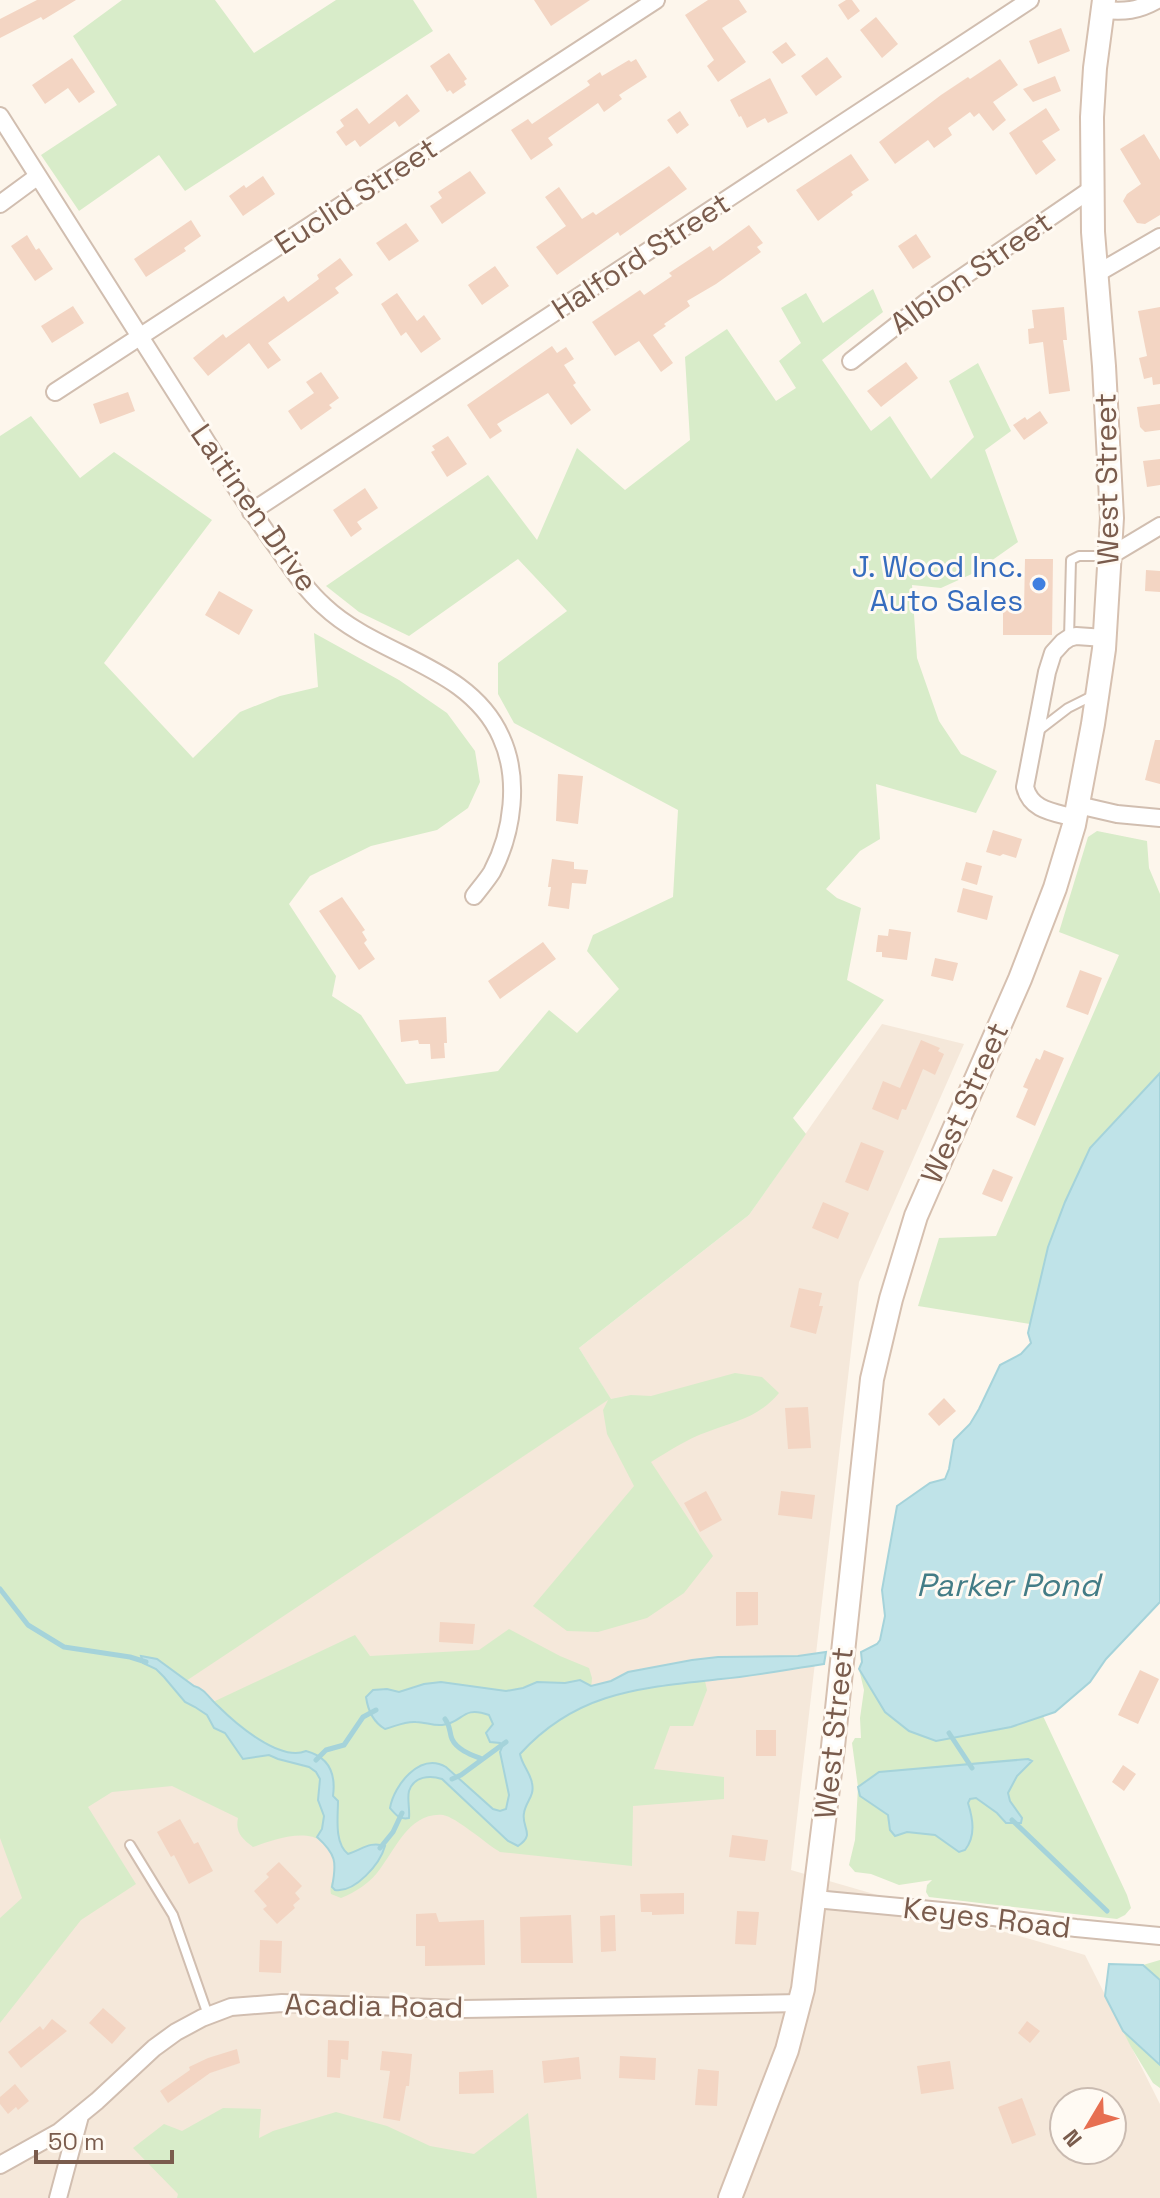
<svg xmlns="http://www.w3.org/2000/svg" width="1160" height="2198" font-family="'Space Grotesk',sans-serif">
<rect width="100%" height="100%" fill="#fdf6ec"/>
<path fill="#f5e8da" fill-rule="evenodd" d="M882,1024l82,20 -105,238 -68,588 294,85 75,149v94h-1160v-396l610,-404 -31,-50 170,-133zM1064,2102h48v48h-48z"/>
<path fill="#d8ecc9" d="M122,0h93l39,53 82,-53h77l20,31 -248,160 -26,-36 -80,56 -38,-56 76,-50 -44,-69z
M873,289l10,23 -61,48 49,71 19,-15 41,63 43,-42 -25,-56 29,-18 33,68 -26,19 33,92 -44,31 -33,15 -29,-3 5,73 22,63 22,33 36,17 -21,42 -100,-29 4,55 -20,12 -34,38 11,9 24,10 -14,72 37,20 -91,118 13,16 -57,81 -170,133 32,51 20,-4 20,1 84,-23 27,4 17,16c-21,25 -43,28 -72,39 -20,7 -38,19 -56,30l62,94 -29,37 -37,25 -49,14 -31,-1 -34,-25 101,-120 -27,-52 -4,-24 5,-10 -434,289c11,14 19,16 33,26l14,-5 -8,-8 142,-67 15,21 109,-6 30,-21 51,27 29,12 3,10 -2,24 65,-16 50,-5 2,9 -14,36h-23l-16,43 70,8v22l-91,7 -1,60 -132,-14c-15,-9 -44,-35 -57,-37 -33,-3 -47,33 -63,54 -8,12 -25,24 -39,29l-10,-4c-3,-13 8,-19 5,-31 -11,-42 -55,-26 -83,-16 -11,-8 -18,-15 -15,-29l-66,-32 -60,6 -24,15 48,77 -55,36 -81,103v-105l22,-20 -22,-60v-1402l31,-20 49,62 34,-26 98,68 -108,143 89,95 47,-46 40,-16 38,-9 -4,-54 85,47 48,33 28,38 5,31 -12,26 -31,22 -66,16 -61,30 -21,28 47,72 -4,20 29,19 45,69 92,-13 51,-61 28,23 42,-44 -32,-38 6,-16 80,-38 5,-87 -164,-87 -16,-29v-31l69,-52 -49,-52 -109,77 -50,-24 -33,-26 162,-111 49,65 40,-92 48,42 65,-50 -5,-83 42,-28 49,72 20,-13 -17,-27 22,-18 -20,-35 25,-15 17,30z
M1097,831l50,10 2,27 11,26v179l-5,5 -107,169 -18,77 -112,-18 21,-68 57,-2 123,-281 -60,-23 29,-95z
M859,1669l26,43 126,15 32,-11 84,179 4,13 -6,7 -8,4 -188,-22 -3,-5 1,-7 5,-5 -33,5 -28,-11 -16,-2 -6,-7 6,-25 3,-53 -6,-44 3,-5h6l-1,-20 4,-28z
M1160,1960v128l-7,-5 -22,-36 -26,-51 4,-32 34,1z
M223,2108l38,1 -2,29 14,-7 63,-19 51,14 43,20 44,8 54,-41 9,85h-360l1,-4 -45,-46 31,-24 18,7z"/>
<path fill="#bfe3e8" stroke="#a5d3da" stroke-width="2" d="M1160,1073v529l-54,57 -16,23 -35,30 -44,15 -75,14 -27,-10 -24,-19 -26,-43 3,-7 -1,-10 16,-8 3,-4 5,-24 -3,-26 15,-84 33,-23 15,-4 4,-10 5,-29 16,-16 9,-15 21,-44 21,-11 10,-11 -3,-10 2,-9 18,-77 17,-45 25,-54z
M826,1652l-2,12c-34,5 -69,12 -103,15 -80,9 -144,12 -201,75 2,11 10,18 12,29 3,13 -6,18 -8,30 -3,15 12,21 -6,33l-10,-5 -66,-62c-12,-4 -28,-3 -33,12 -2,8 1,18 0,27 -9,2 -13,-3 -19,-10 4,-23 30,-56 56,-41l47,42 7,2 6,-2 3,-14 -9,-43 2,-5 -2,-4 -10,-1 -4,-9 7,-9 -4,-9c-28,-10 -25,8 -47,10 -9,1 -17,-3 -26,-3 -11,-1 -20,4 -31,7 -12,-7 -17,-18 -19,-32l7,-7 14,-1 12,3 25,-8 17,-2 65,9 17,-3 14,-6 28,1 15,-3 11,6 20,-5 17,-9 64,-12 26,-3 80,-1z
M141,1656l16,3 37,27c10,2 16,13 24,20 18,18 62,56 88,45 23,6 30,23 27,45l5,5c0,16 -4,42 10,53 15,-5 22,-13 37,-8 -5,18 -30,47 -50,44l-3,-3c5,-25 4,-33 -15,-50l5,-8 2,-13 -6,-16 2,-21 -4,-7 -7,-5 -31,-8 -9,-4 -26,4 -18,-26 -11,-5 -7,-13 -12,-8 -10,-5 -21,-25 -8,-8 -13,-6z
M1028,1759l4,2 -15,15 -9,17 2,8 12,17 -1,5h-15l-9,-10 -21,-15 -6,1 -2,4c5,16 8,33 -3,47l-6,2 -24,-17 -28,-3 -12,4 -5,-6 -2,-15 -28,-19 -2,-9 21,-15z
M1109,1964l34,1 17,15v85l-37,-34 -18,-35z"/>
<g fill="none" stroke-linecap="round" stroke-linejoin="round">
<path stroke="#a5d3da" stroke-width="5" d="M0,1589l28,36 36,22 66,10 16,5
M445,1719c6,8 4,13 7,20 5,11 20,16 30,20
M949,1733l23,35
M316,1760l10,-10 18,-5 19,-28 13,-7
M452,1779l9,-4 45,-33
M1012,1820l95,91
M380,1848l13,-16 9,-19"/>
</g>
<path fill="#f3d5c3" d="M37,0h39l-33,20 -2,-3 -41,21v-19z
M534,0h56l-39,26z
M708,0h31l8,12 -25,16 24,34 -28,20 -11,-16 7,-6 -29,-45z
M846,0h6l8,11 -12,9 -10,-15z
M876,17l22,27 -16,14 -22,-28z
M1061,28l9,23 -32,13 -9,-23z
M786,42l10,13 -14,9 -10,-12z
M449,53l18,26 -3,2 2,4 -13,9 -3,-4 -3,2 -17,-26z
M827,57l15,20 -26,19 -15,-20z
M72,58l23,34 -16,11 -11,-15 -23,16 -13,-19z
M636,59l11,18 -28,18 3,4 -18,13 -6,-9 -50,35 5,7 -22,15 -20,-30 17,-11 4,5 58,-39 -3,-4 13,-9 2,4 27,-16 2,2z
M1000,59l18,26 -25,17 13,18 -13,11 -14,-18 -5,4 -4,-5 -22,16 4,7 -18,13 -6,-8 -33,24 -16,-22 62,-47 27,-18 2,2z
M1055,76l6,15 -28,11 -10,-13z
M770,78l18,35 -20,10 -3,-5 -18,10 -6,-12 -2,1 -9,-17z
M407,94l13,17 -21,16 -4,-6 -35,26 -5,-7 -9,6 -10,-14 8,-6 -4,-6 17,-12 12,16z
M1046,108l14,22 -18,11 14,19 -20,15 -27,-42z
M680,111l9,14 -12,9 -10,-14z
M1144,134l16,26v55l-15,9 -8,-1 -14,-22 4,-7 14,-10 -21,-35z
M851,154l18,26 -18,12 2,3 -35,26 -22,-31z
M669,166l18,23 -67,47 -2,-4 -61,43 -21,-28 30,-21 -21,-29 14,-10 23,32 11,-7 3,3z
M470,171l16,22 -44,31 -12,-18 12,-8 -4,-6z
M263,176l12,18 -32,22 -14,-20 15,-11 2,3z
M191,220l10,16 -17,12 2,3 -40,26 -12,-18z
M406,223l13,18 -30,20 -13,-18z
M749,225l14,18 -6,4 4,5 -45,32 -29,17 3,5 -26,18 2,2 -13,9 20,28 -12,9 -22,-31 -24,15 -23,-34 48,-32 4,5 28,-19 -3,-3 41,-27 3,5z
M916,234l15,23 -18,12 -15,-23z
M27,235l9,15 3,-2 14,21 -18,12 -24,-35z
M340,258l13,17 -18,13 4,5 -71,50 13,17 -13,9 -19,-26 -41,33 -15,-18 30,-24 3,4 58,-42 4,6 31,-23 -2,-4z
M495,266l14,20 -27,19 -14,-20z
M397,293l20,28 7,-6 17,24 -20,14 -15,-21 -5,4 -20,-32z
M73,306l11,17 -32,20 -11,-17z
M1064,307l3,33h-4l7,51 -21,3 -6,-52 -14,2 -1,-15 6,-1 -2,-18z
M1160,307v77l-7,1 -1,-8 -8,2 -5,-21 8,-2 -9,-45z
M552,346l5,7 9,-6 8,12 -10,6 12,18 -3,2 18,25 -20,15 -23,-32 -51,31 5,7 -12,8 -23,-34z
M906,362l12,16 -37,29 -14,-16z
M321,372l18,26 -10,7 3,3 -31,22 -13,-19 26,-18 -8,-11z
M128,392l7,19 -35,13 -7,-20z
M1160,404v26l-15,2 -5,-5 -3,-20z
M1040,411l8,12 -24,17 -11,-15 12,-8 2,3z
M448,436l19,28 -20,13 -16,-25 4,-2 -3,-4z
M1160,459v26l-13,2 -4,-26z
M365,488l13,20 -21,14 5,7 -11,8 -18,-27z
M1025,559h28l-1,76h-49v-27l21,1z
M1146,570l14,1v21l-15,-1z
M219,591l34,19 -14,25 -34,-20z
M1155,740h5v44l-15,-4z
M558,774l25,2 -5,48 -22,-3z
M993,830l29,9 -6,19 -13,-4 -3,2 -14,-4z
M552,859l22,3v7l14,1 -2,14 -14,-1 -3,26 -21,-3 3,-19h-3z
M966,862l16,4 -5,19 -16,-5z
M963,888l30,8 -6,24 -30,-8z
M342,897l23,33 -3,2 5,8 -3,3 11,16 -16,11 -40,-59z
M889,929l22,3 -4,28 -25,-3v-5h-6l2,-17 10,1z
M543,942l13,17 -56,40 -12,-18z
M935,958l23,5 -5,18 -22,-5z
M1080,970l22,8 -14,37 -22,-8z
M446,1017l1,26h-3l1,15 -14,1 -1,-15h-11l-1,-4 -17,2 -2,-22z
M921,1040l19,8 -2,3 6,3 -9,21 -12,-6 -17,41 -4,-1 -4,11 -26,-11 11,-28 17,7z
M1044,1050l20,8 -29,68 -19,-9 12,-28 -5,-2 13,-29 4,2z
M861,1142l23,9 -16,40 -23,-9z
M993,1169l20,8 -11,25 -20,-8z
M823,1202l26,11 -11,26 -26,-11z
M799,1288l23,5 -3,13h4l-7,28 -26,-7z
M944,1398l12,13 -17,15 -11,-12z
M808,1407l3,41 -23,1 -3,-41z
M706,1491l16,29 -22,12 -16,-29z
M781,1491l34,4 -3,24 -34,-4z
M736,1592h22v33l-22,1z
M440,1622l35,2 -2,20 -34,-2z
M1140,1670l19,9 -21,45 -20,-9z
M756,1730h20v26h-20z
M1123,1765l13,9 -12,17 -12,-9z
M180,1819l14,25 4,-2 15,29 -24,13 -15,-29 -3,2 -14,-25z
M732,1835l36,5 -3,21 -36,-4z
M279,1862l23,24 -7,7 5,6 -7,6 2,3 -18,16 -14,-15 4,-3 -13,-15 15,-14 -3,-3z
M684,1893v21l-32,1v-3h-11l-1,-18z
M737,1911l22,1 -3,33 -21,-1z
M436,1913l3,9 45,-2 1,45 -60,1v-20h-9v-32z
M571,1915l2,48h-52l-1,-46z
M615,1915l1,36 -15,1 -1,-36z
M260,1940l22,1 -1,32 -22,-1z
M103,2008l23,20 -14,16 -23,-21z
M52,2019l15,12 -46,37 -13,-16 32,-26 3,4z
M1027,2021l13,10 -10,12 -12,-10z
M328,2040l21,1 -1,19 -7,-1 -1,19 -13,-1z
M237,2049l3,14 -30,10 -42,30 -8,-12 30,-21 -1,-3 19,-9z
M382,2051l30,3 -3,32h-3l-6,35 -17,-3 7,-47 -10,-1z
M620,2056l36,2 -1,22 -36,-2z
M579,2057l2,22 -37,4 -2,-22z
M950,2061l4,28 -33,5 -4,-28z
M698,2069l21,2 -2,35 -22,-1z
M493,2070l1,23 -35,1v-22z
M15,2084l14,17 -11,9 -2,-3 -8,7 -8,-10v-7z
M1022,2098l14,37 -24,9 -14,-37z"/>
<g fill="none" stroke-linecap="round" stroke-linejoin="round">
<g stroke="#d1beb0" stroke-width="12">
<path id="lane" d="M1069,638l2,-78 8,-4h30
M1038,731l30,-23 26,-13
M130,1845l43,70 35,100"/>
</g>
<g stroke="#d1beb0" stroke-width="20">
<path id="street" d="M1103,10c21,2 35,1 54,-10
M0,116c66,104 132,208 198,312 26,42 52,82 81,122 14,20 27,40 45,56 54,51 145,59 177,131 19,41 12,95 -9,135 -5,8 -12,16 -18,24
M0,204l38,-28
M1096,274l64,-37
M851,361l78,-61 164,-112
M55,392l601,-392
M251,512l779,-512
M1110,556l50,-30
M1078,805l39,9 43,4
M1075,818c-21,-6 -44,-7 -50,-31l22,-115 6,-19 10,-11 6,-4 7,-2 29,2
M815,1899l148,14 113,15 84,8
M0,2165l59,-33 38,-31 57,-53 22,-16 26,-14 29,-11 51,-4 181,6 337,-6
M58,2198l22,-82"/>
</g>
<g stroke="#d6c0b0" stroke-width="26">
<path id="secondary" d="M730,2198l57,-148 16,-61 29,-233 40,-377 19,-80 25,-83 104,-237 35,-91 19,-63 19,-101 11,-75 8,-131 -8,-152 -11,-134 -1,-115 3,-49 9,-68"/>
</g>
<use href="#lane" stroke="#fff" stroke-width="8"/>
<use href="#street" stroke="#fff" stroke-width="16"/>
<use href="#secondary" stroke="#fff" stroke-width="22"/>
</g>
<circle fill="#3f7fe0" stroke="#fffaf3" stroke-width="3" cx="1039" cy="584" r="8"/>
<g text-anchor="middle" stroke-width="6" stroke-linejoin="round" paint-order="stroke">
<g font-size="30" fill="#7a5c4d" stroke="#fffaf3">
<text transform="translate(356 196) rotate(-33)" y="10">Euclid Street</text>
<text transform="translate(641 256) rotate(-33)" y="10">Halford Street</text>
<text transform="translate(971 273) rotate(-35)" y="10">Albion Street</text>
<text transform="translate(1107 479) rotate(-91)" y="10">West Street</text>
<text transform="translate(254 508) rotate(55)" y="10">Laitinen Drive</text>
<text transform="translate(965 1103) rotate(-66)" y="10">West Street</text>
<text transform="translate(834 1733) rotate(-84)" y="10">West Street</text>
<text transform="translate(987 1918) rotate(7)" y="10">Keyes Road</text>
<text transform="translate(374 2006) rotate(1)" y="10">Acadia Road</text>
</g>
<g font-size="30" fill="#366cbe" stroke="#fffaf3" text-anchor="end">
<text x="1023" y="577">J. Wood Inc.<tspan x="1023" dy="34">Auto Sales</tspan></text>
</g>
<g font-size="32" font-style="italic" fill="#437c86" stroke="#fffaf3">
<text x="1008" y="1596">Parker Pond</text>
</g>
</g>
<g transform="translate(1088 2126) rotate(232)"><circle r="38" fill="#fffaf3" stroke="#cabbb1" stroke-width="2"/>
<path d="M0-6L14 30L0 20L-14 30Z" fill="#e76f51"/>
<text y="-12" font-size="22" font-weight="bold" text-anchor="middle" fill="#7a5c4d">N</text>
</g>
<path d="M36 2150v12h136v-12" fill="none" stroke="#7a5c4d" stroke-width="4"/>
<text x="48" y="2150" font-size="24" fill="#7a5c4d" stroke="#fffaf3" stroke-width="6" paint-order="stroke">50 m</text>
</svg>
